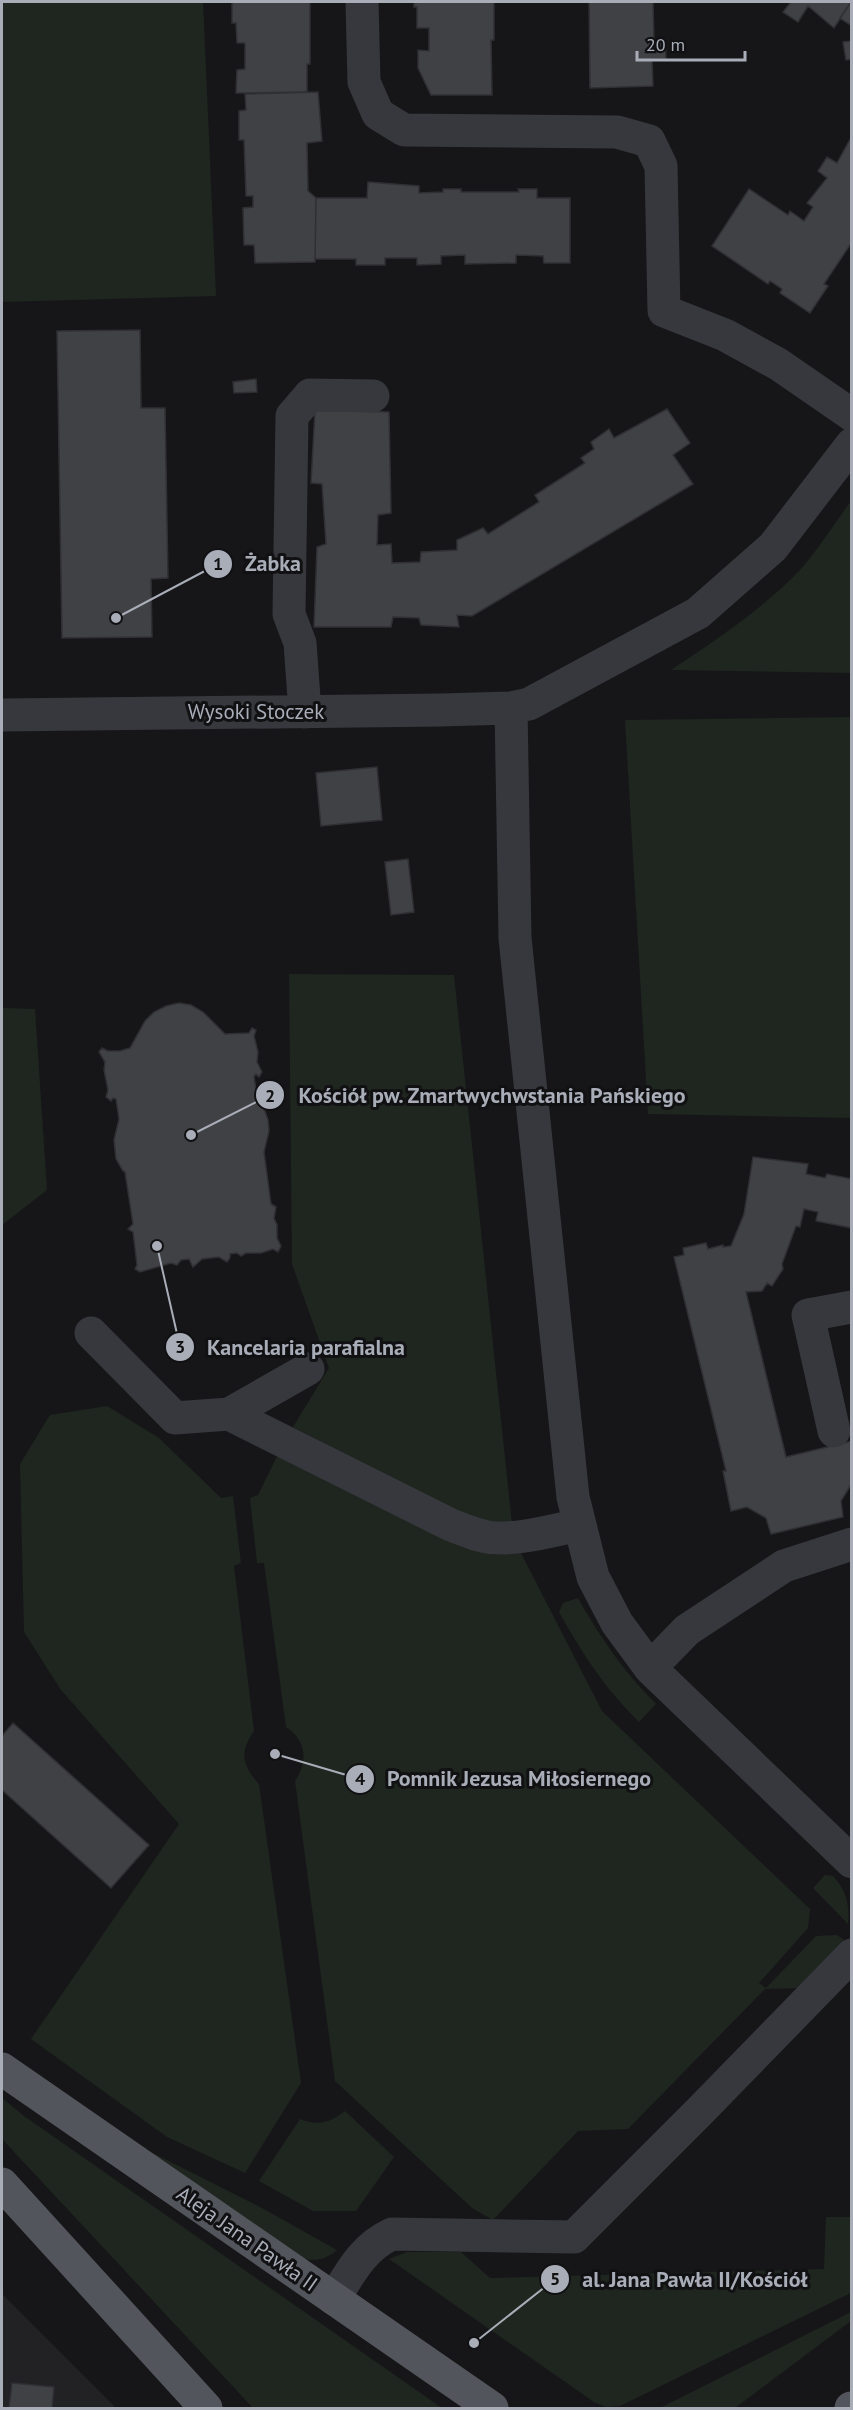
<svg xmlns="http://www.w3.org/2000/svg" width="853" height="2410" font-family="'PT Sans',sans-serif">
<rect width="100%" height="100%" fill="#161618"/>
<path fill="#222225" d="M2,2294l112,112 -1,2h-111z"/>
<path fill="#1e261f" d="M2,2h201l13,294 -214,6z
M851,501v172l-180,-3c45,-30 90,-60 128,-99 19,-21 35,-47 52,-70z
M851,717v401l-203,-4 -23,-394z
M289,974l165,1 58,549 -15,1 -44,-14 -160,-84 36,-59 -37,-104z
M2,1008l33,1 12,181 -45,35z
M107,1406l52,32 62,60 12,-2 8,67 -7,3 20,165c-15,22 -12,34 5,53l42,299 -56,90 -78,-36 -136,-98 148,-215 -118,-134 -37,-58 -4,-168 30,-49z
M280,1450l190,99 24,6 27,-2 81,158 208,198 -2,19 -49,55 7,5 50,-52 21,-1 7,5 -44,48 -35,1 -137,140 -50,2 -85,89 -21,-12 -137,-127 -40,-300c13,-20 12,-40 -9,-54l-22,-164h-7l-7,-65 8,-3z
M578,1598c22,39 46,74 78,106l-17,18c-36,-36 -55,-66 -80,-110l4,-9z
M825,1875l8,1c13,14 17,28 15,48l-35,-36z
M2,2098l22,18 418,292h-189l-251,-269z
M345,2111l49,46 -38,54h-43l-54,-30 41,-62c18,7 30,4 45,-8z
M151,2152l111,56 75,42c-12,10 -19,11 -35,9z
M826,2217h25v76l-231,113 -14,1 -12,-5 -205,-143 18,-7h54l29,26 334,-9z
M851,2312v9l-116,87h-75z"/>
<path fill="#404145" stroke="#303034" stroke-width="1.5" d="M232,2h78v62h-3v28l-71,1 1,-23 8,-1v-26h-8l-1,-20h-4z
M414,2h80v38h-3l1,55h-61l-13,-27v-18l11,1v-23h-12v-21h-3z
M589,2h64l1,39 11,-1 1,19h-14l1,27 -63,2z
M791,2h60l-17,26 -26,-22 -10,16 -15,-10z
M851,2h1v24l-12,-8z
M852,41v18l-6,1 -3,-18z
M318,92l4,49 -15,2 1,48 8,7 -1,64 -60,1 -1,-18h-10l-1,-37 10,-1v-11h-7l-2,-56h-5v-29l7,-1 -1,-16z
M852,136v106l-28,42 4,2 -18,27 -30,-20 2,-4 -12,-8 -2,3 -56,-38 37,-57 39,26 2,-4 14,10 9,-14 -6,-4 20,-25 -9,-7 9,-14 10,6z
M368,182l51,4v7l24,-1v-3h18v3h58l-1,-3h19v9h33v65h-26l-1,-7 -27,-1v8l-51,1v-9l-24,1v8l-24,1v-7h-32v7h-29v-6h-41l1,-61h51z
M140,330l1,78h24l3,170 -17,1 1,58 -90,1 -5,-307z
M256,379l1,13 -23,1 -1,-11z
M667,409l23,34 -17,12 20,29 -221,132 -15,-1 2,12 -38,-2 -2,-7 -26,-1 -2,10h-77l3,-80 9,-3 -4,-60 -11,-1 4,-73 74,2 2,101 -13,2 -1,30 14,-1 1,19 28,-1 1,-10 36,-2v-10l26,-12 5,6 51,-32 -4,-7 50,-32 -4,-5 13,-9 -3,-7 18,-13 5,9z
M377,767l5,53 -61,6 -5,-53z
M408,859l6,53 -23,3 -6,-53z
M179,1003l12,2 12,7 22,22 24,-1 3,-5 4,2 -2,6 4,16 -1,10 5,10 -3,5 -3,-3 -2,2 3,21 4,3 7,20 1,11 -5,21 7,52 5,3 -2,11 3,7v13l4,8 -3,6 -5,-3 -12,4h-15l-5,3 -4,-3 -7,1v4l-3,4 -8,-5 -17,2 -9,8 -4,-8 -8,1 -4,5 -6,-2 -31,9 -5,-3 2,-4 -4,-33 -5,-3 5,-5 -8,-52 -2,-1 -7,-12 -2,-19 5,-21 -3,-20 -3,-1 -2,3 -5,-4 2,-7 -4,-20 1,-8 -6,-10 3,-4 6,3h12l10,-3 15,-27 9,-9 12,-6z
M753,1157l55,7 -2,10 19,4 2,-4 25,5v49l-36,-7 2,-9 -14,-3 -4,18 -4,-1 -14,38 1,5 -11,17 -5,-3 -5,8 -16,1 40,165 66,-16v42l-11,18 2,16 -72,17 -5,-16 -19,-11 -16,4 -8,-40h3l-52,-214 10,-2 -1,-7 23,-5 2,6 15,-4v2l8,-1 13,-32z
M13,1723l136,122 -38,43 -109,-98v-54z
M12,2383l42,4 -2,21h-43z"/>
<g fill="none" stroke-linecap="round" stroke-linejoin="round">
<path stroke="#37383d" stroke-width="33" d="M362,2l2,80 14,32 26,16 213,2 32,9 12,25 3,145 61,24 53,29 74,51
M511,708l4,230 58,559 20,80 24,46 33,45 202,194
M305,712l-5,-69 -11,-29 3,-198 18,-21 63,1
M2,715l439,-5 70,-2 18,-4 169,-91 75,-66 79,-103
M91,1333l84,85 54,-4 222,111c14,5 30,13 45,13 28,1 57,-8 84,-13
M229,1414l79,-45
M834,1431l-26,-116 44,-8
M650,1668l37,-38 97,-64 68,-22
M334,2299c16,-26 29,-52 58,-65l182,3 127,-127 151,-155"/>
<path stroke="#53555c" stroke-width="33" d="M2,2069l490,339
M2,2184l204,224
M851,2408h1"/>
</g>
<g text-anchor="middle" stroke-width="6" stroke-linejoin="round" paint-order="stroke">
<g font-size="21" fill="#a8adb8" stroke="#111113">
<text x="256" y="719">Wysoki Stoczek</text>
<text transform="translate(247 2239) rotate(35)" y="7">Aleja Jana Pawła II</text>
</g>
</g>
<path fill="none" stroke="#a8adb8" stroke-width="2" d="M116 618L218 564M191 1135L270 1095M157 1246L180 1347M275 1754L360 1779M474 2343L555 2279"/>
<g fill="#a8adb8" stroke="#111113" stroke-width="2">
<circle cx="116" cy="618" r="6"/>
<circle cx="191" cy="1135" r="6"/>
<circle cx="157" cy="1246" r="6"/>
<circle cx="275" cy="1754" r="6"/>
<circle cx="474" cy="2343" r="6"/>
<circle cx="218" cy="564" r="15"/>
<circle cx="270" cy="1095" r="15"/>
<circle cx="180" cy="1347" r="15"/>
<circle cx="360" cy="1779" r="15"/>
<circle cx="555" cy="2279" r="15"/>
</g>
<g font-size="18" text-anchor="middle" font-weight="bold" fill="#111">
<text x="218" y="570">1</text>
<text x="270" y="1102">2</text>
<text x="180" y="1353">3</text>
<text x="360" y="1785">4</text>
<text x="555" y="2285">5</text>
</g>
<g font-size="22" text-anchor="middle" font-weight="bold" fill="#a8adb8" stroke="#111113" stroke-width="6" stroke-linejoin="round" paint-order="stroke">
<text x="273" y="571">Żabka</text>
<text x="492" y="1103">Kościół pw. Zmartwychwstania Pańskiego</text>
<text x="306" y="1355">Kancelaria parafialna</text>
<text x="519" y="1786">Pomnik Jezusa Miłosiernego</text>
<text x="695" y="2287">al. Jana Pawła II/Kościół</text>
</g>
<rect width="853" height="2410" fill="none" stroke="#a8adb8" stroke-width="6"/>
<path d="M637 51v9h108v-9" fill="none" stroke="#a8adb8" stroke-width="3"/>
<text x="646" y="51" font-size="18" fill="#a8adb8" stroke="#111113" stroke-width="4.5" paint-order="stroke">20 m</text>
</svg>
